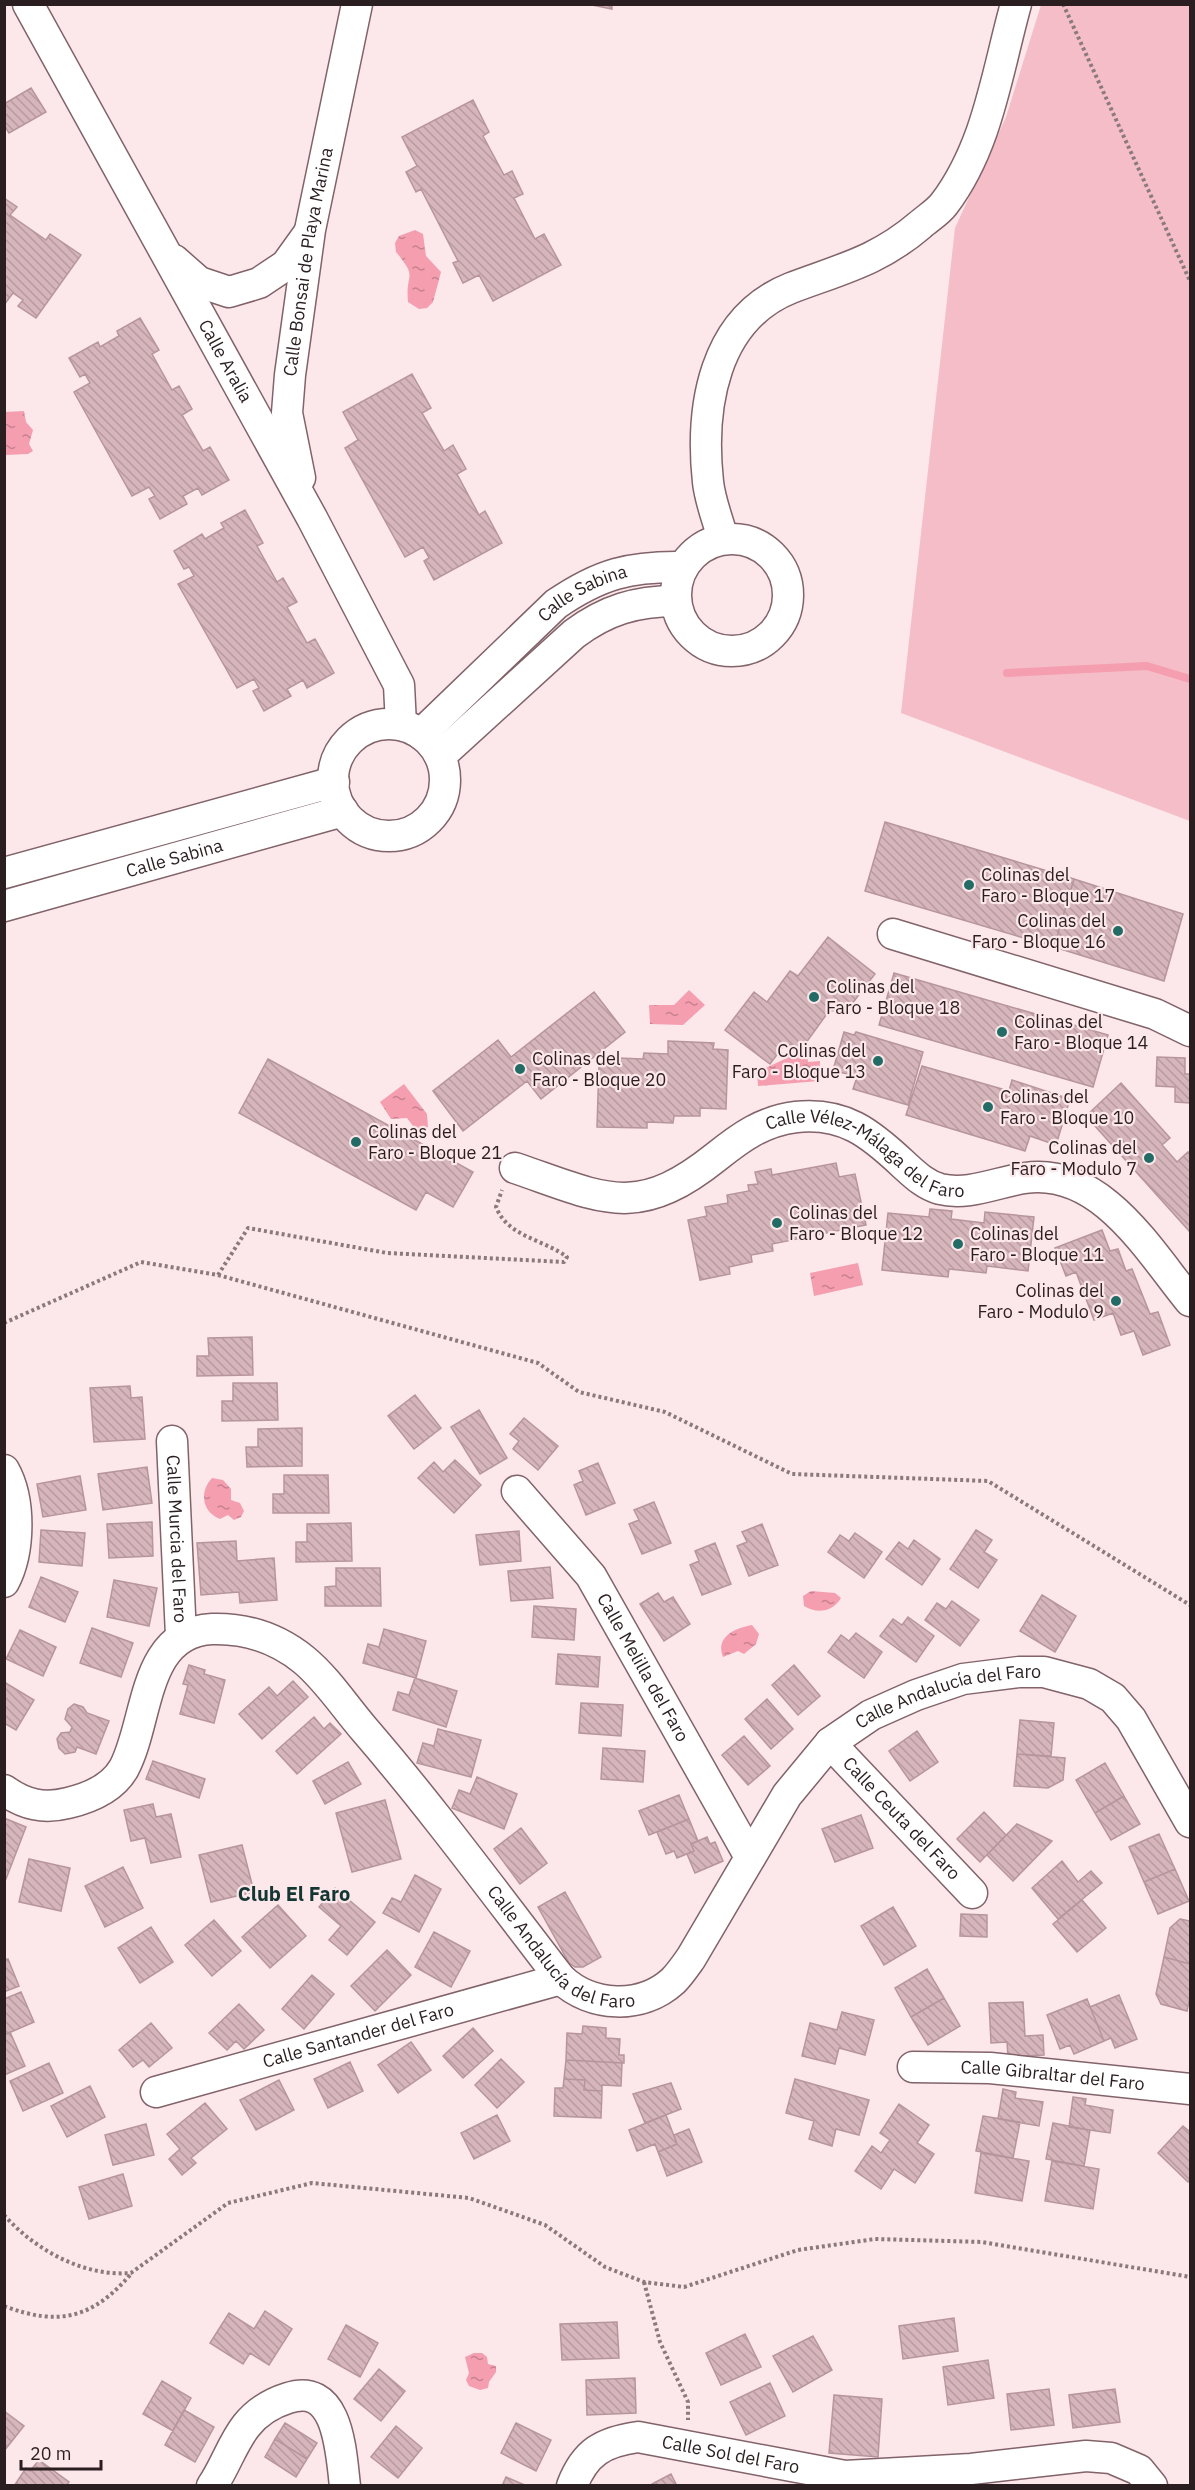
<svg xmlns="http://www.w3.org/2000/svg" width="1195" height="2490" font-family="'IBM Plex Sans',sans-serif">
<defs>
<pattern id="water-ripples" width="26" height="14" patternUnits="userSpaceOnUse" patternTransform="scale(1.5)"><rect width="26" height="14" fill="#f49eb0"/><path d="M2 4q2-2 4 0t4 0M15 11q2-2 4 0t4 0" fill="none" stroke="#c6808f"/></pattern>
<pattern id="building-back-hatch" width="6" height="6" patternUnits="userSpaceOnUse" patternTransform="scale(1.5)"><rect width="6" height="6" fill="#d6b5bb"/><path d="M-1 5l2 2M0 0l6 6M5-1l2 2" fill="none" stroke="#b89ba0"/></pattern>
</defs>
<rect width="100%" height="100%" fill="#fce7ea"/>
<path fill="#f5bdc7" d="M1041,5h149v816l-289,-108 54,-485 51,-111z"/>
<path fill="url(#water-ripples)" d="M415,230l8,4 3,22 15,16 -8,30 -6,6 -8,1 -11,-7c-3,-31 11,-22 -12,-50l-1,-9 4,-7z
M24,411l2,11 7,8 -4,14 4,7 -5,3 -23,1v-43z
M689,990l16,15 -22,20 -33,-1 -1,-19h25z
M807,1055l1,7 12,-1 -1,20 -61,5 -1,-14 32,-15z
M404,1084l23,30 1,13 -9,7 -12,-16 -16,1 -11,-17z
M858,1263l5,22 -49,11 -4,-23z
M212,1478l11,2 8,9v11l9,3 4,8 -3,6 -7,3 -6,-5 -8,4c-18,-7 -21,-27 -8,-41z
M811,1591l24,2 6,5c-8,14 -24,16 -37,8l-1,-10z
M752,1625l7,9 -3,10 -12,10 -6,-3 -15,6c-8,-20 12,-29 29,-32z
M474,2353h8l5,4 1,7 8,2v6l-7,10 -1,6 -8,2 -11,-4 -3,-6 3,-7 -4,-16z"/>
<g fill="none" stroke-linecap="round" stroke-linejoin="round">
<path stroke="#f49eb0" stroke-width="8" d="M1007,673l140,-7 43,13"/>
</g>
<path fill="url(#building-back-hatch)" stroke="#b6969c" stroke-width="1.5" d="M587,4h25v5z
M31,88l15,24 -37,21 -5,-8v-21z
M473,100l16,32 -6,4 21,39 8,-4 11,23 -9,4 21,41 9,-5 17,31 -68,36 -14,-26 -16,8 -10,-20 5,-2 -37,-72 -5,3 -10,-20 11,-6 -15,-29z
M4,198l13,9 -7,8 36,25 4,-6 31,21 -45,63 -18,-12 5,-6 -10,-7 -9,12z
M140,318l19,32 -7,4 20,36 7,-4 13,23 -10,6 21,36 7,-4 19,33 -27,15 -4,-7 -15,8 4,8 -27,15 -11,-20 6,-3 -6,-9 -17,9 -58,-104 16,-9 -5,-9 -5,3 -11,-19 29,-16 2,5 19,-11 -2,-5z
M412,374l19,34 -9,5 22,38 9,-6 13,24 -9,5 22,41 6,-4 17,32 -68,37 -10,-19 5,-3 -6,-11 -18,10 -60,-109 13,-8 -15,-28z
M245,510l18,33 -6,3 20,36 6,-4 14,24 -10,5 20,36 8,-4 19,34 -27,15 -4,-8 -16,9 4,7 -27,15 -11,-20 6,-3 -5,-9 -17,9 -59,-104 16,-8 -5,-9 -5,2 -10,-18 28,-17 3,5 19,-11 -3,-5z
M885,822l189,57 -20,68 -189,-56z
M1074,879l109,35 -19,67 -110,-34z
M828,937l47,37 -27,35 -19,2 -26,36 -18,-3 -15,20 -45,-34 29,-38 13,10 23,-31 8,5z
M894,973l214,62 -15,52 -214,-62z
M594,992l31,40 -84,67 -14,-18 -64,50 -30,-40 65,-51 13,17z
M844,1032l10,3 2,-3 67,20 -15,53 -55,-16 4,-12 -24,-7z
M668,1041l46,2 -1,6 15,1 -2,59 -26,-1v8h-26l-1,7 -26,-1v6l-50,-1 2,-62 19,1v-8l25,1 1,-6 24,1z
M1157,1057l28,1v16h5v29l-15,-1v-15l-19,-1z
M268,1059l205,113 -20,35 -27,-15 -10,18 -177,-97z
M922,1066l87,25 3,-11 58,19 -14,46 -26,-9 -5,15 -119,-36z
M1121,1083l49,55 -8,7 15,17 11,-10 2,3v77l-104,-116z
M836,1163l3,14 16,-3 11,51 -94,19 1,7 -22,4 1,7 -23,5 1,7 -30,6 -12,-60 19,-4 -2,-9 23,-4 -1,-8 22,-4 -1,-6 10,-1 -3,-12 16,-3 1,6z
M930,1209l22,2 -1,8 33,4 1,-11 49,5 -6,54 -41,-5 -1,7 -37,-4 -1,8 -66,-7 6,-57 41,4z
M1102,1230l8,21 8,-2 8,22 6,-2 18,45 8,-2 12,33 -27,10 -9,-24 -13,4 -8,-22 -19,7 -18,-48 -10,4 -11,-28z
M252,1337l1,38 -56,1v-20h12l-1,-18z
M233,1383h44l1,37 -56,1v-20h11z
M130,1386l1,12 11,-1 3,42 -51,3 -4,-54z
M415,1395l26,33 -27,21 -26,-33z
M479,1410l28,48 -27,16 -29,-47z
M524,1418l34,28 -20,24 -25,-21 6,-8 -9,-7z
M302,1428v38l-55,1 -1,-20h12v-18z
M455,1460l26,25 -27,28 -36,-35 16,-16 9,10z
M598,1463l17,40 -29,12 -12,-30 9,-4 -4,-10z
M147,1467l5,36 -49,7 -5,-36z
M284,1475h44l1,38h-56v-19h11z
M80,1476l6,34 -43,7 -6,-33z
M654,1502l17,41 -29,11 -13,-30 10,-4 -5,-10z
M152,1522l1,34 -44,2 -2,-34z
M351,1523l1,38 -56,1v-20h11v-18z
M762,1524l16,41 -29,11 -12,-30 10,-4 -5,-10z
M41,1530l44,3 -3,33 -43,-4z
M976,1530l16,10 -8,12 13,8 -19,28 -28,-19z
M519,1531l2,30 -41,4 -4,-30z
M855,1533l27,19 -18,26 -36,-26 12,-17 9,6z
M914,1540l26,19 -18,26 -36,-26 13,-17 9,7z
M236,1541l1,20 37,-3 3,42 -37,3 -1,-11 -38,3 -4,-52z
M715,1543l16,41 -29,11 -12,-30 9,-4 -4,-10z
M550,1567l3,31 -42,3 -3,-30z
M336,1568h44l1,38h-56v-19l11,-1z
M41,1577l37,15 -13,30 -36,-15z
M114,1580l43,8 -8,38 -42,-9z
M658,1593l6,9 9,-5 17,27 -26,17 -24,-37z
M1042,1595l34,21 -21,36 -35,-21z
M952,1601l27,19 -19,26 -35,-26 12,-17 9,6z
M534,1606l42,3 -2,31 -42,-3z
M908,1617l26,19 -18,26 -36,-26 13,-17 9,6z
M92,1628l41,15 -12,34 -41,-14z
M384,1629l42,12 -10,37 -53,-15 5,-19 11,3z
M20,1630l36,17 -13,29 -37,-17z
M856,1633l26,19 -18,26 -36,-26 13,-17 8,6z
M558,1654l42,3 -2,30 -42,-3z
M189,1665l16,5 -1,4 21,6 -11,43 -34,-9 8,-29 -5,-1z
M794,1665l26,31 -22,19 -26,-30z
M415,1678l42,13 -11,36 -53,-17 5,-18 11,3z
M293,1681l15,16 -46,42 -23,-25 30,-27 8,9z
M4,1682l30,18 -18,30 -12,-7z
M767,1699l26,30 -22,20 -26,-30z
M581,1703l42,2 -2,31 -42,-3z
M74,1704l9,3 4,6 22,8 -13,33 -19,-7 -2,5 -10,2 -6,-6 -2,-9 4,-6 9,-1 2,-5 -7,-8 3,-10z
M314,1717l10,12 6,-6 11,11 -44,40 -21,-23z
M1020,1720l34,3 -3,33 -34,-2z
M438,1729l43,11 -10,37 -54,-14 6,-20 11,3z
M917,1731l21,31 -28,19 -21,-30z
M744,1736l26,30 -22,19 -26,-30z
M603,1748l42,3 -2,31 -42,-3z
M1017,1754l48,4 -2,22 -15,8 -34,-2z
M153,1761l52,18 -6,19 -53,-19z
M348,1762l13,22 -36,20 -12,-23z
M1105,1763l19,33 -29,17 -19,-33z
M477,1777l40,17 -13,35 -52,-21 7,-18 11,4z
M679,1795l10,24 -40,16 -10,-24z
M1124,1796l16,28 -29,16 -16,-27z
M385,1800l16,59 -49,13 -16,-59z
M153,1804l3,13 15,-3 10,43 -30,6 -6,-25 -14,3 -7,-31z
M984,1812l22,23 -26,27 -23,-23z
M861,1815l12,33 -38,14 -13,-33z
M4,1818l22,9 -20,52 -2,-1z
M689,1819l9,22 -7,3 3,7 -17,7 -3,-7 -8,3 -9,-22z
M1017,1824l35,17 -39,40 -26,-26z
M521,1828l26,35 -27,21 -26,-35z
M1159,1834l16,35 -31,13 -15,-35z
M707,1837l3,7 5,-2 8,19 -28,12 -8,-19 7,-3 -3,-7z
M242,1845l12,47 -43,10 -12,-47z
M29,1859l41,9 -9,43 -42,-9z
M1062,1861l16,21 13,-11 11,12 -44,36 -26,-31z
M123,1867l20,41 -38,19 -20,-41z
M1175,1869l14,32 -31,13 -14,-32z
M415,1875l26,14 -22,43 -36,-19 9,-15 9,4z
M335,1888l40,34 -28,33 -18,-15 12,-14 -22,-19z
M565,1892l36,65 -18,10h-8l-6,-4 -31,-56z
M1082,1900l24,28 -29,24 -24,-28z
M278,1905l28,31 -36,32 -28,-31z
M893,1907l23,39 -32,19 -23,-39z
M961,1914l26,1v22l-27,-1z
M1180,1919l10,2v43l-26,-7 6,-29z
M214,1920l27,31 -29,25 -27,-31z
M151,1927l22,35 -33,21 -22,-35z
M434,1932l36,19 -19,36 -36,-20z
M387,1950l24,25 -36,36 -24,-25z
M1164,1957l26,7v33l-3,14 -26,-7 -5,-10z
M8,1959l11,27 -15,6v-32z
M927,1969l17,29 -33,19 -16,-29z
M312,1975l22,19 -30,35 -22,-20z
M21,1992l13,30 -30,13v-36z
M1119,1995l18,44 -22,9 -4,-10 -7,3 -14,-34z
M944,1998l16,28 -32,19 -17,-28z
M1087,1999l17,42 -30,13 -4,-9 -10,4 -13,-34z
M1023,2002l2,34 18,-1 1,20 -36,2 -1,-15 -16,1 -2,-40z
M239,2004l25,26 -20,19 -8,-8 -9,9 -18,-17z
M842,2012l32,8 -9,35 -26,-7 -4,16 -33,-8 8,-33 27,7z
M151,2023l21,25 -23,19 -6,-7 -10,7 -14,-17z
M583,2026l23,2v10l14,1 -1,16h5v8l-58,-3 1,-27 15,1z
M473,2028l20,23 -30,27 -20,-22z
M10,2032l15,34 -21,9v-40z
M411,2042l20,28 -33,23 -20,-28z
M501,2059l23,23 -27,26 -22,-23z
M566,2060l56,3 -1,23 -19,-1v6l-18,-1 1,-10 -21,-1z
M350,2062l13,29 -35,17 -14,-29z
M49,2063l14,30 -40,18 -13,-30z
M564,2079l21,1 -1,10 18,1 -1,27 -47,-2 1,-28h8z
M795,2079l74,21 -10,35 -23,-6 -4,17 -23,-7 5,-18 -28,-8z
M279,2080l15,30 -38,20 -16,-30z
M671,2083l10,26 -36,14 -12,-29z
M90,2086l15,31 -38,20 -16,-31z
M1003,2089l13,3 -1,6 28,4 -4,24 -41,-7z
M1073,2097l13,2 -1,6 28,5 -3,23 -41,-6z
M205,2103l22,26 -36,29 5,5 -14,12 -13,-16 11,-10 -13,-15z
M899,2104l30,21 -12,18 17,11 -19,29 -21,-14 -13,20 -26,-18 17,-25 9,7 9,-13 -10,-7z
M497,2115l13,26 -36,18 -13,-26z
M666,2115l11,29 -19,8 -3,-8 -18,7 -8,-21z
M983,2116l37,6 -7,36 -37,-7z
M1053,2123l37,7 -6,36 -38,-7z
M146,2124l8,31 -41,10 -8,-30z
M1183,2126l6,5 1,-2v51l-2,2 -30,-29z
M689,2129l13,33 -35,14 -9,-24 19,-8 -3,-9z
M981,2153l48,8 -7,40 -47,-8z
M1052,2161l47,8 -6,40 -48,-8z
M123,2174l9,32 -43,13 -10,-32z
M265,2311l27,18 -23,36 -19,-12 -7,11 -33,-21 19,-30 25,16z
M954,2318l4,33 -55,8 -4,-33z
M617,2322l2,36 -57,2 -2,-36z
M346,2325l32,18 -18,34 -32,-18z
M745,2334l16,33 -40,18 -15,-32z
M813,2336l19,34 -39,22 -20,-36z
M988,2360l6,38 -46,7 -5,-38z
M379,2369l26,22 -24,30 -27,-22z
M635,2378l1,35 -49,2 -1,-35z
M162,2381l29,17 -18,33 -30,-17z
M770,2383l15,33 -39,19 -16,-33z
M1049,2389l5,36 -43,5 -4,-36z
M1115,2389l5,33 -47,6 -4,-33z
M834,2395l48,4 -4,58 -49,-4z
M184,2410l30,17 -19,35 -30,-17z
M4,2411l20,15 -20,25z
M285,2423l32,20 -10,16 -32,-20z
M516,2423l35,17 -15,31 -35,-18z
M396,2426l26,22 -24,30 -27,-21z
M275,2439l32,20 -11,18 -31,-20z
M39,2460l30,22 -3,4h-52l12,-18 4,3z
M671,2474l6,12h-28l5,-3z
M506,2477l21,9h-25z"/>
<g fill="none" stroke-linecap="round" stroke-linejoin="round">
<g stroke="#816369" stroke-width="33">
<g id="minor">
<path id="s1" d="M28,4l284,514 87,167 2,40"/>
<path d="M174,260l25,22 30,10 30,-9 27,-18 23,-32"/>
<path id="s2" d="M300,478l-13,-65 3,-38 20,-145 47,-226"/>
<circle cx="732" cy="595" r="56"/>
<path d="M723,539c-5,-19 -13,-38 -15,-57 -8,-74 5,-163 83,-194 50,-19 87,-27 129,-63 8,-7 18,-13 24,-21 44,-58 53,-132 72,-200"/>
<circle cx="389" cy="780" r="56"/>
<path id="s3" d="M421,734l135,-130c44,-30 74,-38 127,-37"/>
<path d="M440,756l134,-122c32,-24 62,-33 102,-33"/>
<path d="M4,873l330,-91"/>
<path id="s4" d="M4,906l339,-95"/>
<path d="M893,934l262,80 35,17"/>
<path id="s5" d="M515,1168c88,30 121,53 201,-11 25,-20 47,-36 80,-40 48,-5 74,16 107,47 11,10 22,21 37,25 29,7 57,-7 85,-11 76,-11 124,73 165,123"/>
<path id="s6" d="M172,1441l9,195"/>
<path d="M4,1470c17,30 16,82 0,112"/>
<path id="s7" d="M517,1491l74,85 159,281"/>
<path id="s8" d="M830,1743l142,150"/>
<path id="s9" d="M4,1790c21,15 40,19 64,13 21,-5 45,-15 56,-35 25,-47 18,-136 88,-139 34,-1 66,10 92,31 23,19 41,47 60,69 69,80 132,166 197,250 30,28 80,31 112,2 7,-7 13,-16 18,-23l96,-163 43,-52 41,-28 45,-20 47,-16 56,-7h25l45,12 24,14 18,21 59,103"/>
<path id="s10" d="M913,2067l77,1 200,21"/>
<path id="s11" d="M156,2092l405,-113"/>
<path d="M212,2486c13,-19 20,-42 34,-60 11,-14 26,-23 42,-28 51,-17 53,55 57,88"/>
<path id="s12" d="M572,2486c13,-34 31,-44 66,-49l207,39 126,-7 115,-13 25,2 28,12 13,16"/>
</g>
</g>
<path stroke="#8b7a7d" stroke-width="4" stroke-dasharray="3 3" stroke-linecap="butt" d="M1063,4l127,277
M218,1275l320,88 41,29 86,20 127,62 196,7 202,124
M4,1323l137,-61 77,13 30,-47 139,25 177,9 3,-5c-24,-18 -59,-20 -71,-50l6,-17
M4,2215c31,35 80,62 127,58l97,-70 84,-20 157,15 76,27 60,42 39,15 40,5 114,-37 77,-11 107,3 208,35
M644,2282l16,60 28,60v18
M4,2306c55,21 89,12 127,-32"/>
<use href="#minor" stroke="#fff" stroke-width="30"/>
</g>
<g fill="#236c65" stroke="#fce7ea" stroke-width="2">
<circle cx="969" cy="885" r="6"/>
<circle cx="1118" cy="931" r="6"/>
<circle cx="814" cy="997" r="6"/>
<circle cx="1002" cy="1032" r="6"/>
<circle cx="878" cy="1061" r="6"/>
<circle cx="520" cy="1069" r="6"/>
<circle cx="988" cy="1107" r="6"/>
<circle cx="356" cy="1142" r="6"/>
<circle cx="1149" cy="1158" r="6"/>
<circle cx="777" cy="1223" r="6"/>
<circle cx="958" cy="1244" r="6"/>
<circle cx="1116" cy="1301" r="6"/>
</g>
<g text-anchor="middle" stroke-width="4.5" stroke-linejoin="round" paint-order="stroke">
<g font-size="18" fill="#2a1e20" stroke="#fce7ea">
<text dy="6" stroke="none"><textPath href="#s2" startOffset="219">Calle Bonsai de Playa Marina</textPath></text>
<text dy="6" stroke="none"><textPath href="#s1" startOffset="408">Calle Aralia</textPath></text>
<text dy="6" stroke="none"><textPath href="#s3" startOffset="216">Calle Sabina</textPath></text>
<text dy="6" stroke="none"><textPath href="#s4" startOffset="177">Calle Sabina</textPath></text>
<text dy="6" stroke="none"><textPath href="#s5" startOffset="387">Calle Vélez-Málaga del Faro</textPath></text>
<text dy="6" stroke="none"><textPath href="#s6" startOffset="98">Calle Murcia del Faro</textPath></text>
<text dy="6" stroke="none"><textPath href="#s7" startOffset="218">Calle Melilla del Faro</textPath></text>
<text dy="6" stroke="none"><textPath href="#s9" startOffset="1360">Calle Andalucía del Faro</textPath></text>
<text dy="6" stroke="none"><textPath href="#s8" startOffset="104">Calle Ceuta del Faro</textPath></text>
<text dy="6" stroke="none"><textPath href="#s9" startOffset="804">Calle Andalucía del Faro</textPath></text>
<text dy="6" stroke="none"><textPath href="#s11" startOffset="210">Calle Santander del Faro</textPath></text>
<text dy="6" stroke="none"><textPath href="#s10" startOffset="140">Calle Gibraltar del Faro</textPath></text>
<text dy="6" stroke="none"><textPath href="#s12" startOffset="182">Calle Sol del Faro</textPath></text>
</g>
<g font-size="18" fill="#2a1e20" stroke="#fce7ea" text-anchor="start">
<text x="981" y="881">Colinas del<tspan x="981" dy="21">Faro - Bloque 17</tspan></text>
<text x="1106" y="927" text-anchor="end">Colinas del<tspan x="1106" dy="21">Faro - Bloque 16</tspan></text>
<text x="826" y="993">Colinas del<tspan x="826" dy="21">Faro - Bloque 18</tspan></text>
<text x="1014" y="1028">Colinas del<tspan x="1014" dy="21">Faro - Bloque 14</tspan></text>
<text x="866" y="1057" text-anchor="end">Colinas del<tspan x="866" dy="21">Faro - Bloque 13</tspan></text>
<text x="532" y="1065">Colinas del<tspan x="532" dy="21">Faro - Bloque 20</tspan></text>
<text x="1000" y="1103">Colinas del<tspan x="1000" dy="21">Faro - Bloque 10</tspan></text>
<text x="368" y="1138">Colinas del<tspan x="368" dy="21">Faro - Bloque 21</tspan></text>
<text x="1137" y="1154" text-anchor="end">Colinas del<tspan x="1137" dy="21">Faro - Modulo 7</tspan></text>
<text x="789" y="1219">Colinas del<tspan x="789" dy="21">Faro - Bloque 12</tspan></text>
<text x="970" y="1240">Colinas del<tspan x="970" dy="21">Faro - Bloque 11</tspan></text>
<text x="1104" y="1297" text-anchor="end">Colinas del<tspan x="1104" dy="21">Faro - Modulo 9</tspan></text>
</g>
<g font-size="20" font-weight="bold" fill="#143633" stroke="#fce7ea">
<text x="294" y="1901">Club El Faro</text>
</g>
</g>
<rect width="1195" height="2490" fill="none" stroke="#2a1e20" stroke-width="12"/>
<path d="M21 2460v9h80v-9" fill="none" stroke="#2a1e20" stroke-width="3"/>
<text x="30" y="2460" font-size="18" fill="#2a1e20" stroke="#fce7ea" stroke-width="4.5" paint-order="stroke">20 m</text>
</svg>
